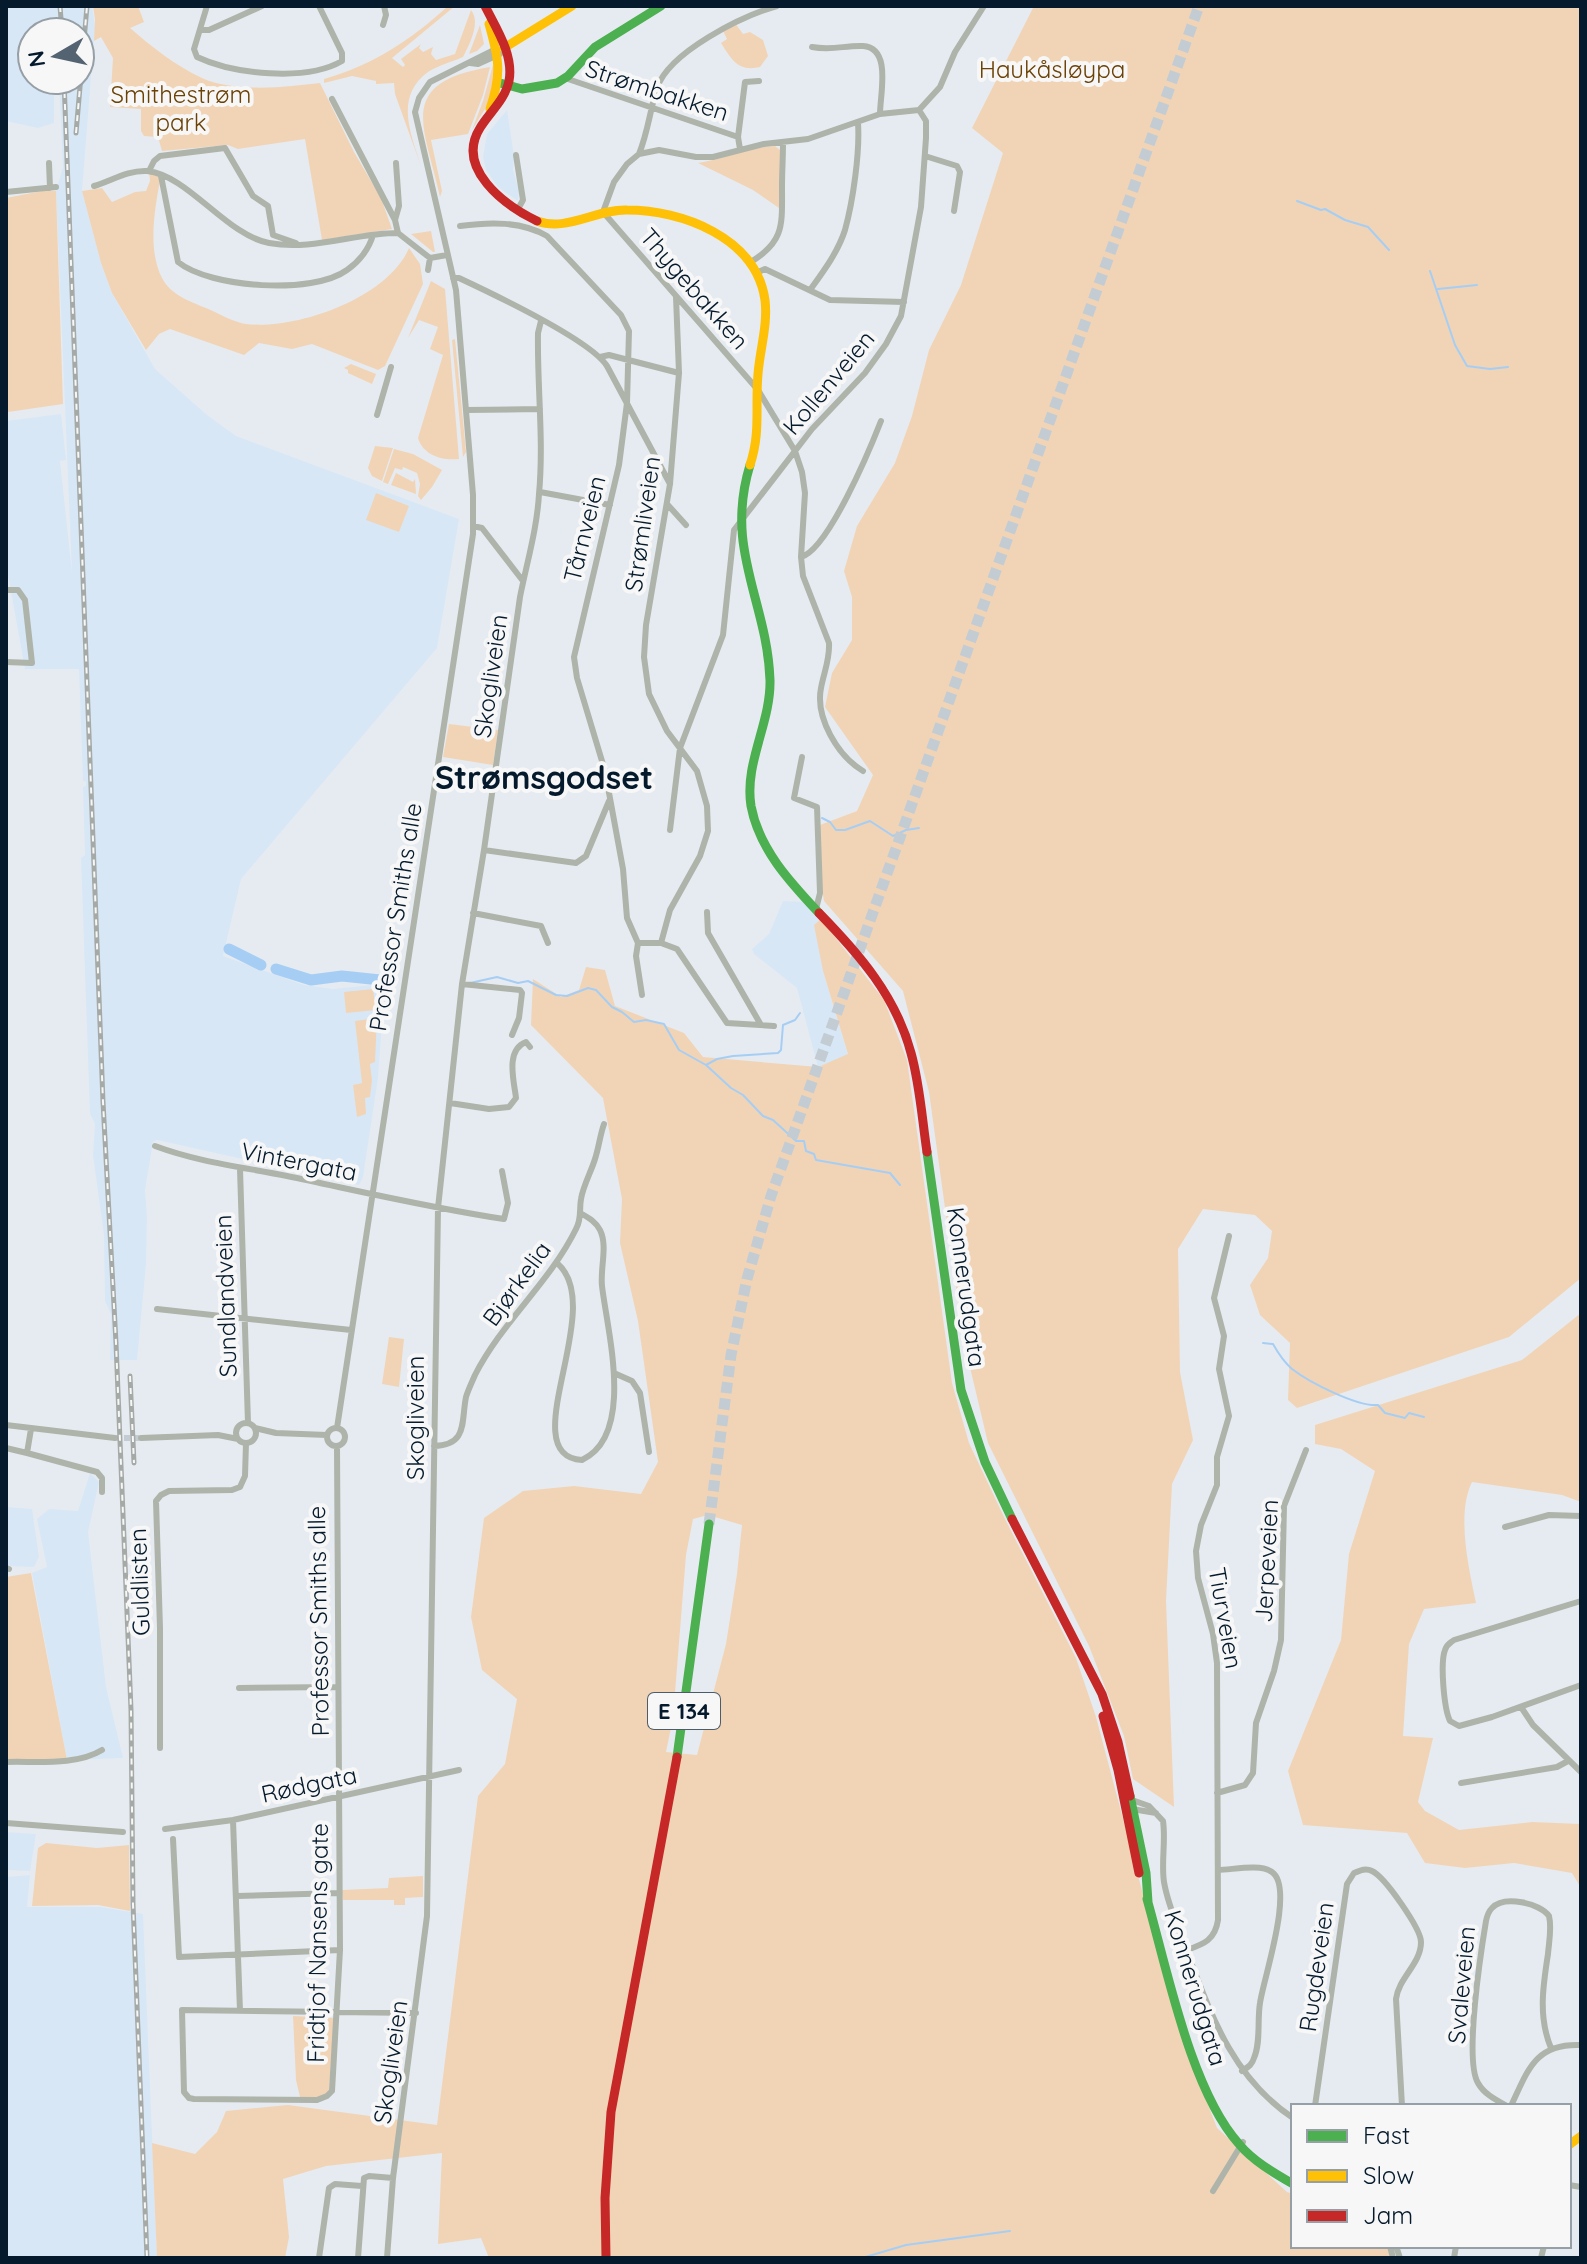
<svg xmlns="http://www.w3.org/2000/svg" width="1587" height="2264" font-family="Quicksand,sans-serif">
<rect width="100%" height="100%" fill="#e6ebf1"/>
<path fill="#d8e7f6" d="M6,6h86l3,20 -13,165 19,72 11,30 43,76 52,46 29,21 223,83 -22,129 -196,231 -18,77 81,29 29,4 58,-6 -3,24 -6,15 -4,56 -15,99 -4,8 -202,-45 -4,2 -8,48 2,27 -1,47 -9,96h-27l1,-46 -6,-13 -1,-66 -11,-80 2,-31 -5,-10 -9,-256 4,-3 -2,-68 3,-1v-5h-3l-4,-112h-54l-19,-105v-143l55,-7 5,46 -6,1 12,112 -16,-382 7,-24 -4,-87h21v-48h-48v48h22v43l-16,5 -32,-7z
M507,110l7,46 -1,14 6,21 -1,10 -20,-14 -12,-17 -3,-13 4,-23z
M783,901l20,1 18,17 2,52 25,84 -30,12 -21,-79 -43,-34 -2,-5 17,-15z
M90,1473l9,9 -11,50 18,155 17,71 -56,2 -35,-187 15,-6 -10,-48 12,-10 29,2z
M6,1507l26,2 7,48 -5,10 -28,-1z
M6,1832l30,2 -6,37 -24,-1z
M30,1875l-3,32h73l43,7 14,344h-151v-381z"/>
<path fill="#f1d4b6" fill-rule="evenodd" d="M93,6h45l6,16 -14,6c22,19 46,38 72,50 33,15 84,9 118,5l34,69 27,46 11,31 -70,11 -17,-101 -67,10 -10,-4 -66,6 -4,-14 -14,-1 -3,-5v-22l-31,-2 3,-49 -12,-21 -7,4 1,-22z
M448,6h7l-63,52 11,9 2,-2 -4,-6 20,-15 -2,4 4,4 10,-5 -2,7 5,6 19,-6 16,-44c10,12 -1,33 -8,47 -11,5 -24,8 -35,15 -34,25 -17,62 -7,94l-26,-72 -1,-11 -18,1v-3l-24,-5 -28,7v-4c49,-14 87,-39 124,-73z
M1034,6h547v1272l-72,59 -212,71 -9,-8 2,-57 -30,-28 -10,-30 18,-27 4,-27 -17,-16 -52,-6 -25,40 2,123 13,68 -21,44 -6,117 8,206 -41,-28 -9,-43 -35,-90 -101,-203 -25,-105 -34,-246 -26,-101 -79,-90 -3,-19 -1,-57 37,-14 16,-36 -48,-68 7,-34 20,-33v-43l-8,-26 13,-45 38,-63 17,-47 17,-66 32,-65 42,-132 -31,-25z
M735,23l8,11 7,-2 13,8 5,16 -8,11c-22,5 -28,-7 -39,-24l6,-4 -4,-8z
M480,25l4,19 -7,7 -8,3z
M493,65l5,7 -10,32 -16,26 11,-29z
M490,67l-7,28 -15,39 -37,6 11,51 -2,6c-15,-70 -46,-114 50,-130z
M775,146l5,4 1,7 -2,51 -26,-18 -55,-27c26,-4 51,-16 77,-17z
M149,171l12,5c-6,30 -14,73 1,102 9,17 27,23 44,30 12,5 27,14 40,16 51,6 142,-26 163,-76l11,16 3,20 -38,82 -7,4 -66,-26 -20,5 -33,-6 -15,12 -74,-26 -11,5 -13,16 -34,-57 -11,-30 -19,-72 20,-3 10,14 23,-10 11,-1 4,-10z
M42,191h14l7,213 -55,8 -2,-3v-211z
M431,231l4,21h-2l-22,-18z
M431,281l14,8 14,170c-17,2 -36,-4 -41,-21l25,-83 -13,-6 8,-22 -19,-7 -11,18z
M455,339l10,102 1,11 -3,5 -11,-117z
M351,364l25,10 -4,10 -24,-11v-3l-4,-2z
M375,446l18,2 -11,33 -10,-5 -4,-8z
M394,449l19,5 29,16 -10,17 -11,13 -3,-4 2,-12 -3,-11 -14,-6 -1,3 -7,-2 -7,16 -5,-2z
M396,473l17,9 2,-3 1,15 -25,-9z
M376,493l33,13 -10,26 -33,-12z
M449,724l49,6 -5,35 -50,-8z
M821,919l63,81 23,60 45,323 17,60 36,76 71,139 20,59 83,313 38,98 70,64 6,2v52h95l2,12h-901l-8,-20 -43,6 4,-91 -116,13 -43,13 6,58 -4,21h-128l-5,-115 43,11 22,-22 9,-21 62,-6 149,20 41,-329 27,-32 12,-65 -35,-29 -11,-53 13,-99 39,-27 51,-5 67,8 17,-32 -20,-141 -18,-78 2,-44 -19,-101 -72,-73 2,-46 28,18 18,-7 7,-23 19,3 10,36 69,27 19,24 115,10 30,-13 -25,-83 -9,-46zM708,1515l34,10 -5,49 -11,70 -29,111 -31,-3 7,-34 13,-163 7,-36z
M373,989l3,21 -30,3 -2,-21z
M377,1018l-2,44 -5,2 2,16 -2,17 -5,1 1,16 -9,3 -4,-32 9,-2 -7,-62z
M1581,1313v189l-19,-7 -90,-13c-16,32 -3,87 4,121l-52,6 -15,35 -6,92 30,2 -15,64 7,9 34,19 73,-8 49,2v64l-9,-15 -58,-10 -49,5 -40,-5 -18,-30 -104,-8 -15,-54 53,-131 8,-86 26,-83 -34,-22 -26,-5v-19l207,-65z
M389,1337l15,2 -5,48 -17,-3z
M31,1573l36,187 -61,-1v-182z
M46,1843l51,5 32,-3 1,66 -32,-6 -66,1 6,-58z
M423,1876v21l-18,1v7h-11v-5h-51l-1,-10 46,-2 1,-10z
M293,2016l41,2 -5,73 -7,6h-22l-4,-17z"/>
<g fill="none" stroke-linecap="round" stroke-linejoin="round">
<path stroke="#a6cef4" stroke-width="2" d="M1297,201l24,9 4,-1 20,11 23,7 21,23
M1430,271l25,74 12,21 23,3 18,-2
M1438,289l39,-4
M822,818l8,4 6,8h9l25,-9 23,15 13,-6 13,-2
M470,983l27,-6 21,6 10,-2 28,14 11,1 21,-8 8,2 16,17 10,5 12,10 12,-2 18,4 15,26 27,15 11,-6 16,-3 45,-3 3,-3 2,-25 12,-5 5,-7
M706,1065l25,23 12,7 20,21 10,4 23,21h8l2,10 8,3 2,6 74,13 10,12
M1263,1343l10,1c5,9 11,18 19,25 17,13 65,38 86,36l7,8 20,5 4,-5 15,4
M862,2258l44,-13 104,-14"/>
<path stroke="#a6cef4" stroke-width="11" d="M229,949l32,16
M276,969l35,11 31,-4 48,5"/>
<path stroke="#c4ccd3" stroke-width="6" stroke-dasharray="6 3" stroke-linecap="butt" d="M115,1438h26"/>
<path stroke="#c4ccd3" stroke-width="11" stroke-dasharray="11 5.5" stroke-linecap="butt" d="M709,1524l22,-169 16,-76 24,-83 428,-1190"/>
<path stroke="#aeb4aa" stroke-width="6" d="M207,6l-13,43 3,8c36,17 109,25 145,4v-8l-23,-47
M383,25l3,-10 -2,-9
M200,30h9l53,-24
M812,47c21,4 33,-2 51,-1 29,2 17,48 17,68
M470,63l8,1 22,-10
M565,78l173,59 2,12
M332,99l63,121 3,13
M738,137l7,-55 14,-1
M639,154c9,-22 11,-44 18,-66 12,-36 85,-72 120,-82
M516,155l7,45 -5,9
M925,156l32,10 3,6 -6,39
M49,163l1,25
M149,171l5,-10 6,-5 65,-8 28,48 15,10 5,29 23,8
M161,176l17,86c32,26 135,33 169,8 12,-8 22,-21 26,-35
M94,186c17,-5 34,-16 53,-15 41,4 79,64 122,72 43,8 86,-10 129,-10
M6,192l50,-5
M395,220l4,-14 -3,-43
M460,226c30,-4 61,-5 87,10l74,79 8,16 -2,72 -8,62 -45,192 3,21 28,93 18,98 4,49 11,25h23l16,6 50,74 47,3
M398,233l32,25 17,-3
M749,263c36,-21 33,-38 33,-76 0,-15 1,-29 1,-44
M428,270l2,-12
M756,273l9,-4 65,31 74,2
M453,278h6c32,15 131,62 148,88l63,118
M810,290c13,-18 28,-38 35,-60 8,-29 15,-78 13,-107
M600,357l9,-2 70,18
M466,410l74,-1
M377,415l14,-48
M540,492l70,13
M667,504l19,21
M473,526l9,2 41,53
M801,557c27,-7 69,-108 80,-136
M6,590h12l7,10 7,63 -26,-1
M802,757l-8,41 23,9 3,86 -4,16
M863,771c-25,-15 -48,-53 -42,-83 3,-16 9,-29 8,-45l-26,-67 -2,-19 4,-64 -3,-21 -7,-21 -37,-61 -155,-178 11,-30 13,-18 12,-10 20,-4 37,7h17l51,-13 44,-5 72,-25 39,-4 21,-23 15,-35 29,-46
M670,830l10,-82 43,-113 11,-105 78,-101 53,-56 21,-29 15,-28 20,-109 5,-69v-17l-7,-11
M484,850l92,13 10,-7 23,-55
M707,912l1,21 53,92
M473,913l68,13 7,17
M638,943l-2,13 6,39
M661,943l9,-33 30,-54 8,-25 -1,-25 -10,-35 -30,-40 -18,-37 -5,-37 2,-32 24,-141 9,-111 -3,-76
M462,984l58,6 2,3 -3,25 -7,17
M450,1103l39,6 20,-2 7,-9c-2,-17 -11,-48 10,-56l4,5
M155,1146c43,16 87,21 132,30 72,15 144,32 217,43l4,-16 -6,-32
M240,1169l8,254
M557,1263c52,44 -46,192 25,197 54,-25 25,-130 20,-174 -2,-18 6,-40 -2,-56 -4,-8 -11,-12 -18,-16
M157,1309l194,21
M614,1373l18,8 8,12 9,59
M236 1433a10 10 0 1 1 20 0a10 10 0 1 1-20 0Z
M6,1425l109,13
M255,1428l21,5 51,2
M337,1428l136,-894v-39l-17,-205 -41,-178 4,-14 11,-16 66,-33
M327 1437a9 9 0 1 1 18 0a9 9 0 1 1-18 0Z
M31,1429l-4,24 70,19 5,6v14
M141,1438l77,-3 20,4
M337,1446l3,504 -8,141 -5,5 -10,4 -123,-1 -5,-1 -5,-6 -2,-82 234,3
M434,1446c34,-1 27,-24 32,-49 2,-7 6,-15 9,-22 27,-53 75,-93 101,-146 6,-11 3,-19 5,-30 2,-13 10,-27 14,-40 4,-12 5,-24 9,-35
M6,1448l21,5
M1505,1527l44,-12 32,1
M6,1568l3,1
M1581,1601l-127,39c-5,4 -7,4 -9,10 -5,13 -1,59 5,71l9,5 33,-9 89,-32
M239,1688l99,-1
M1521,1707l12,18 48,47
M160,1748v-120l-4,-127 5,-6 8,-4 63,-1 8,-3 5,-11 1,-33
M6,1762c30,-1 70,4 96,-12
M1461,1783l96,-16 11,-6
M1217,1793l28,-8 8,-12 3,-50 18,-52 7,-31 3,-134 22,-56
M1132,1800l17,6 14,15c3,20 -2,41 1,61 4,24 15,47 23,70 25,65 46,126 106,166
M1132,1809l24,4
M233,1820l7,191
M6,1823l117,9
M165,1829l68,-9 226,-50
M173,1839l6,118 161,-7
M1218,1870c14,0 42,-7 54,2 23,16 -9,108 -12,131 -3,18 1,39 -6,55 -2,7 -6,9 -12,13
M237,1896l102,-3
M1187,1950c17,-6 28,-10 31,-30l-1,-257 -4,-29 -15,-56 -2,-27 5,-26 16,-40v-28l12,-41 -10,-47 5,-33 -10,-38 15,-62
M1315,2106l32,-222 7,-11c7,-3 12,-5 18,-2 13,6 49,58 49,71 0,22 -22,35 -25,57l6,107
M1507,2106c-11,-6 -23,-12 -29,-23 -14,-23 3,-132 8,-162 1,-5 2,-9 6,-13 12,-13 48,-5 57,8 3,12 0,25 -1,38 -5,32 -10,63 3,94
M1511,2106c17,-36 24,-63 70,-61
M1569,2185l12,2
M1213,2191l30,-49
M1390,2246l3,12
M1396,2246l4,12
M319,2258l10,-70 6,-4 27,2
M358,2258l6,-80 5,-2 24,2
M387,2258l6,-80 34,-262 11,-708 24,-224 22,-134 36,-253c7,-35 17,-68 19,-103 5,-54 -2,-108 -1,-161l3,-12
M1454,2258l2,-12
M1541,2258l3,-12"/>
<path stroke="#4caf50" stroke-width="9" d="M500,83l22,6 35,-6 11,-7 27,-29 66,-41
M750,465c-26,85 17,135 20,215 1,43 -26,83 -19,126 8,43 39,76 68,107
M927,1152l34,238 24,72 27,57
M677,1757l32,-233
M1130,1796l16,77 2,29
M1147,1899c20,70 44,192 92,245 14,17 35,29 54,40"/>
<path stroke="#ffc107" stroke-width="9" d="M489,24c10,35 13,50 1,85
M504,48l68,-42
M537,221c30,11 59,-12 90,-11 54,0 129,27 138,90 3,25 -5,49 -7,74 -3,33 3,58 -8,91
M1569,2145l12,-9"/>
<path stroke="#c62828" stroke-width="9" d="M485,6c11,22 29,49 24,75 -4,19 -20,32 -29,47 -25,40 24,77 57,93
M819,913c40,41 77,83 92,140 9,32 11,66 16,99
M1012,1519l90,175 16,48 12,54
M1103,1716l15,54 21,103
M606,2258l-1,-60 6,-86 66,-355"/>
<g stroke="#a5aaa7" stroke-width="5">
<path id="rail" d="M60,6l2,26
M64,80l39,1022 13,241 15,367 2,194 14,354
M76,133l11,-127
M130,1376l4,87"/>
</g>
<use href="#rail" stroke="#f7f7f7" stroke-width="2" stroke-dasharray="6" stroke-linecap="butt"/>
</g>
<g text-anchor="middle" stroke-width="8" stroke-linejoin="round" paint-order="stroke">
<rect fill="#f7f7f7" stroke="#4e5c69" stroke-width="2" x="648" y="1693" width="72" height="36" rx="6"/>
<g font-size="22" font-weight="bold" fill="#051a2c">
<text x="684" y="1719">E 134</text>
</g>
<g font-size="24" fill="#6b4105" stroke="#f7f7f7">
<text x="1052" y="78">Haukåsløypa</text>
<text x="181" y="103">Smithestrøm<tspan x="181" dy="28">park</tspan></text>
</g>
<g font-size="24" fill="#051a2c" stroke="#f7f7f7">
<text transform="translate(657 91) rotate(18)" y="8">Strømbakken</text>
<text transform="translate(694 289) rotate(49)" y="8">Thygebakken</text>
<text transform="translate(829 383) rotate(-50)" y="8">Kollenveien</text>
<text transform="translate(643 524) rotate(-82)" y="8">Strømliveien</text>
<text transform="translate(585 529) rotate(-76)" y="8">Tårnveien</text>
<text transform="translate(491 676) rotate(-82)" y="8">Skogliveien</text>
<text transform="translate(396 917) rotate(-81)" y="8">Professor Smiths alle</text>
<text transform="translate(299 1162) rotate(11)" y="8">Vintergata</text>
<text transform="translate(517 1284) rotate(-54)" y="8">Bjørkelia</text>
<text transform="translate(966 1287) rotate(82)" y="8">Konnerudgata</text>
<text transform="translate(226 1296) rotate(-92)" y="8">Sundlandveien</text>
<text transform="translate(416 1418) rotate(-90)" y="8">Skogliveien</text>
<text transform="translate(1267 1561) rotate(-87)" y="8">Jerpeveien</text>
<text transform="translate(140 1582) rotate(-92)" y="8">Guldlisten</text>
<text transform="translate(1225 1618) rotate(80)" y="8">Tiurveien</text>
<text transform="translate(319 1621) rotate(-91)" y="8">Professor Smiths alle</text>
<text transform="translate(309 1785) rotate(-12)" y="8">Rødgata</text>
<text transform="translate(318 1943) rotate(-89)" y="8">Fridtjof Nansens gate</text>
<text transform="translate(1317 1967) rotate(-82)" y="8">Rugdeveien</text>
<text transform="translate(1462 1985) rotate(-85)" y="8">Svaleveien</text>
<text transform="translate(1195 1988) rotate(73)" y="8">Konnerudgata</text>
<text transform="translate(391 2062) rotate(-82)" y="8">Skogliveien</text>
</g>
<g font-size="32" font-weight="bold" fill="#051a2c" stroke="#f7f7f7">
<text x="544" y="789">Strømsgodset</text>
</g>
</g>
<rect width="1587" height="2264" fill="none" stroke="#051a2c" stroke-width="16"/>
<rect x="1291" y="2104" width="280" height="144" fill="#f7f7f7" stroke="#969fa6" stroke-width="2"/>
<rect x="1307" y="2130" width="40" height="12" fill="#4caf50" stroke="#969fa6" stroke-width="2"/>
<text x="1363" y="2144" font-size="24" fill="#051a2c">Fast</text>
<rect x="1307" y="2170" width="40" height="12" fill="#ffc107" stroke="#969fa6" stroke-width="2"/>
<text x="1363" y="2184" font-size="24" fill="#051a2c">Slow</text>
<rect x="1307" y="2210" width="40" height="12" fill="#c62828" stroke="#969fa6" stroke-width="2"/>
<text x="1363" y="2224" font-size="24" fill="#051a2c">Jam</text>
<g transform="translate(56 56) rotate(261)"><circle r="38" fill="#f7f7f7" stroke="#969fa6" stroke-width="2"/>
<path d="M0-6L14 30L0 20L-14 30Z" fill="#546371"/>
<text y="-12" font-size="22" font-weight="bold" text-anchor="middle" fill="#051a2c">N</text>
</g>
</svg>
